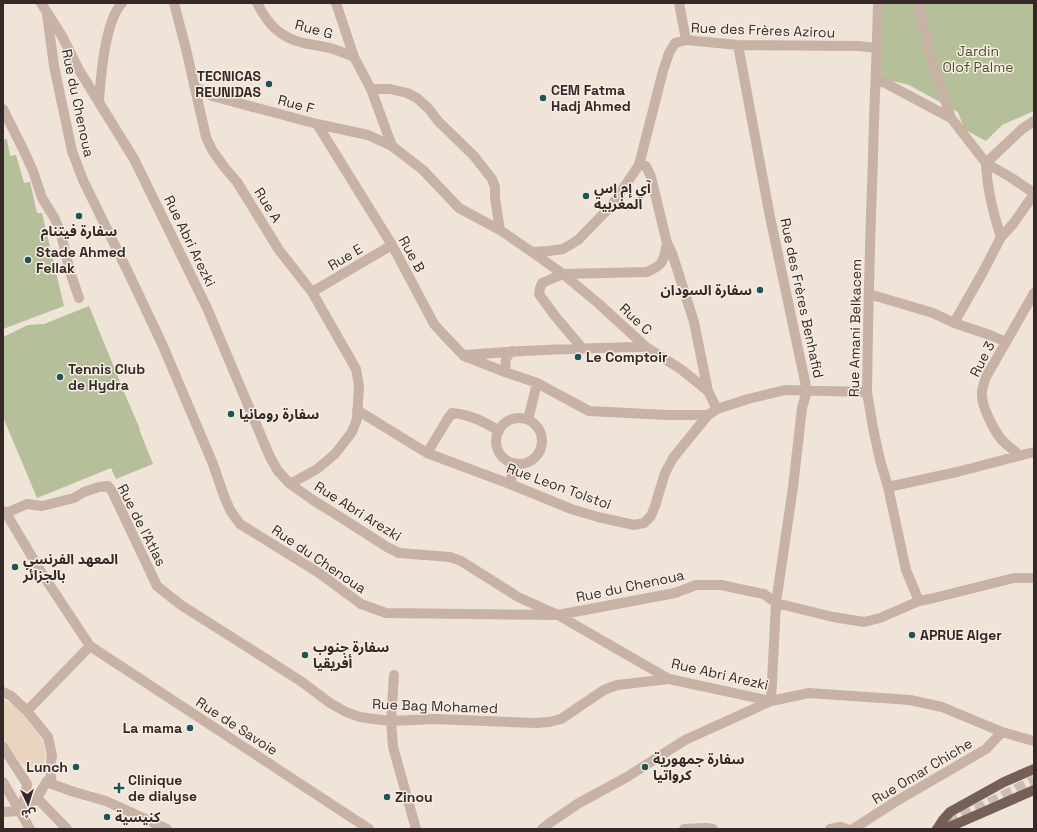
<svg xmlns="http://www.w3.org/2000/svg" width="1037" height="832" font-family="'Space Grotesk','Noto Sans Arabic',sans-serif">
<rect width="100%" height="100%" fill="#f0e3d8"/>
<path fill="#b5bf99" d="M881,3h153v108l-32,14 -16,16 -22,-12 -6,-17 -49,-27 -28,-7z
M7,139l3,17 6,-1 8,28 6,-1 7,31h5l22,93 -61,23v-189z
M89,306l38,93 13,30h-1l14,35 -37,15 -5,-11 -74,30 -34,-81v-80l25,-12 16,-1z"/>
<path fill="#e8d4bf" d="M3,699l13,8 20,24 8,13 2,13 -3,6 -7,4 -7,1 -9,-6 -10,-13 -7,-11z"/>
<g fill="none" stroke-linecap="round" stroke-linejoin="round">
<path stroke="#cabeb4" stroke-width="10" stroke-dasharray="10 5" stroke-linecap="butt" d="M949,823l85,-43"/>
<path stroke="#c8b2a5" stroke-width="10" d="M41,3l21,33 17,34 55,89 73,149 63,149 8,14 12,13 23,16 35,22 39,25 12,6 51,4 11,4 57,36 40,18 111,64 102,22 38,-8 101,7 32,7 60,25 32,9
M174,3l12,46 20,88 6,13 13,18 12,14 42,68 33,42 44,77 3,17 -2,33 -5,13 -17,22 -18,15 -27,15
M257,3c11,21 22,34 46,40 10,2 20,3 30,6 7,2 14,5 21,8
M336,3l18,54 17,32 21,57 31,24 36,38 41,22 32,22 17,-1 14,-2 15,-9 34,-35 27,-40 24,-94 6,-18 6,-10 11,-3 52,5 120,1 19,2
M679,3l7,37
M878,3c-1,52 -4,103 -5,155 -3,78 -5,156 -6,234l6,36 7,32 8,27 18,83 13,31
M918,3l11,48 22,67 35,45 24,14 24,16
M47,14l7,52 18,85 11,29 46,94 34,72 50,118 11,32 6,14 10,14 79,49 42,31 25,9 172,2 117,-22 21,-8h25l43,9 12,9 57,14 31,5 16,-4 39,-17 15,-3 80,-20h20
M738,45l32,172 37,174 -5,17 -9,79 -17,116 -5,98
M876,78l75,40
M194,86l18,10 105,28 51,11 24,11
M371,89h19l17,4 10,5 11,10 10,13 36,35 18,23 3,8v11l5,32
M99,100c2,-25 6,-79 23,-97
M3,109l20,40 10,22 9,27 13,21 6,15 9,38 9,26
M317,124l75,121 42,79 9,10 21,22 41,16 32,11 52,28 78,4h41
M986,163c1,25 7,50 15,74
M986,163l36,-34 12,-8
M639,165l7,1 5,11 16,66 5,10 22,69 14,69
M532,252l31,22 36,30 47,43 36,23 26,21 9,18
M312,292l80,-47
M869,294l64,19 21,10 36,12 16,7
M954,323l30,-53 17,-33 12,-13 21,-30
M582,348l-27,-32 -16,-22 1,-6 2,-5 21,-9 84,-2c18,-8 16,-11 20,-29
M466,355c60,-5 120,-7 180,-8
M505,372l1,-14 6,-7
M357,410l70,43 83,31 61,25 27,8 36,8 10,-2 7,-7 4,-10 10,-33 8,-15 35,-43 9,-6 31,-10 37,-9 82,2
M496 441a23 23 0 1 1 46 0a23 23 0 1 1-46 0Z
M528,420l9,-37
M427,453l20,-33 5,-7c19,2 31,8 47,18
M1020,456c-6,-6 -14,-11 -19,-17 -7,-9 -19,-32 -19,-43 -1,-6 2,-13 4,-19l48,-84
M510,484l4,-21
M888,487l69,-15 77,-20
M3,511l3,2 35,59 49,74 279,183
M6,513l21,-9 15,2 32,-8 10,-6 15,-5 9,-1 4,5 45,95 24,19 82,52 39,25 28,21 16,9 14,5 14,2 17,2 43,-2 102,4 13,-1 12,-3 43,-29 13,-5 52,-6
M394,675l-3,46 2,26 23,82
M3,692l8,4 16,15 21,26 4,18 -2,15 2,14 -5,-3 -10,17 -17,13 -17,1
M27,711l63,-65
M52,784l22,8 32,9 61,28
M37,798l30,31
M542,829l6,-5 31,-21 48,-26 58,-37 86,-39
M684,829l22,-1 7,1
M830,829l11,-2 6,2
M853,829l42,-27 91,-53 16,-17"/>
<path stroke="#c8b2a5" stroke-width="10" d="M3,747l24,37 -2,15 -5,5 -3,2
M3,782l27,47"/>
<path stroke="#755f57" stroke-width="10" d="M938,828l5,-8 7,-8 54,-30 30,-13
M937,829l12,-2 5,-2 80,-35"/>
</g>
<g fill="#1d5454" stroke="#f8eee4" stroke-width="1.5">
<circle cx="269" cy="84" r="4"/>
<circle cx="543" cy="98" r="4"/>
<circle cx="586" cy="196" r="4"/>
<circle cx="79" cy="216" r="4"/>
<circle cx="28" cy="260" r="4"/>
<circle cx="760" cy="290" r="4"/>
<circle cx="578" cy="357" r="4"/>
<circle cx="60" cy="377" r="4"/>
<circle cx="231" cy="414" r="4"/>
<circle cx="15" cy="567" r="4"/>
<circle cx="912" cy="635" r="4"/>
<circle cx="305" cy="655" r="4"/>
<circle cx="190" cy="728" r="4"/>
<circle cx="76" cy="767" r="4"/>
<circle cx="645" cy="767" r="4"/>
<path d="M117 782h4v4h4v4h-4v4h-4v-4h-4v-4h4z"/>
<circle cx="387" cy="797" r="4"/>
<circle cx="107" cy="817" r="4"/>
</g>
<g text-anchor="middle" stroke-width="3" stroke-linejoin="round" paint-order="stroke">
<g font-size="14" fill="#342926" stroke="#f8eee4">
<text transform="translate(314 29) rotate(15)" y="5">Rue G</text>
<text transform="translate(763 30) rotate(2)" y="5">Rue des Frères Azirou</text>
<text transform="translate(78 103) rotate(78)" y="5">Rue du Chenoua</text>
<text transform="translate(296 104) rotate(15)" y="5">Rue F</text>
<text transform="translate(268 205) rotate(58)" y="5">Rue A</text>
<text transform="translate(190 241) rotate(64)" y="5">Rue Abri Arezki</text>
<text transform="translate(412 254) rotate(61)" y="5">Rue B</text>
<text transform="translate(345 257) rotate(-31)" y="5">Rue E</text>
<text transform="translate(802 298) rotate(78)" y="5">Rue des Frères Benhafid</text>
<text transform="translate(636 319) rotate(43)" y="5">Rue C</text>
<text transform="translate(855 328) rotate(-89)" y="5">Rue Amani Belkacem</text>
<text transform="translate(982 359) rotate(-63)" y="5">Rue 3</text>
<text transform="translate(559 486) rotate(20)" y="5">Rue Leon Tolstoi</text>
<text transform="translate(358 511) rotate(32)" y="5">Rue Abri Arezki</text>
<text transform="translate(142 525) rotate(63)" y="5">Rue de l'Atlas</text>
<text transform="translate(319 559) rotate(34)" y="5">Rue du Chenoua</text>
<text transform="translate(630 586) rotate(-12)" y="5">Rue du Chenoua</text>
<text transform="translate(720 674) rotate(13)" y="5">Rue Abri Arezki</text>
<text transform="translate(435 706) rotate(2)" y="5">Rue Bag Mohamed</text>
<text transform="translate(237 726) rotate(33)" y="5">Rue de Savoie</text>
<text transform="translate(922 771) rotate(-31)" y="5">Rue Omar Chiche</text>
</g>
<g font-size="14" fill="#46512a" stroke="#f8eee4">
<text x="978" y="56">Jardin<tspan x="978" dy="16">Olof Palme</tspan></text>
</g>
<g font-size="14" font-weight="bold" fill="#342926" stroke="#f8eee4" text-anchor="start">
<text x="261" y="81" text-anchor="end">TECNICAS<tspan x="261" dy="16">REUNIDAS</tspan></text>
<text x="551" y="95">CEM Fatma<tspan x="551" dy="16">Hadj Ahmed</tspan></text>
<text x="594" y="193">آي إم إس<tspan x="594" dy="16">المغربية</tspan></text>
<text x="79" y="236" text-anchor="middle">سفارة فيتنام</text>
<text x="36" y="257">Stade Ahmed<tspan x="36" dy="16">Fellak</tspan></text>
<text x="752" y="295" text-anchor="end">سفارة السودان</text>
<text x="586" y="362">Le Comptoir</text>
<text x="68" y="374">Tennis Club<tspan x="68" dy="16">de Hydra</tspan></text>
<text x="239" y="419">سفارة رومانيا</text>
<text x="23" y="564">المعهد الفرنسي<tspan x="23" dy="16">بالجزائر</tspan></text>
<text x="920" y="640">APRUE Alger</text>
<text x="313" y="652">سفارة جنوب<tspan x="313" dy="16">أفريقيا</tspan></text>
<text x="182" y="733" text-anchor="end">La mama</text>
<text x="653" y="764">سفارة جمهورية<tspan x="653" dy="16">كرواتيا</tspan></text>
<text x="68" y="772" text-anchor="end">Lunch</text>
<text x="128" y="785">Clinique<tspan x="128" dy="16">de dialyse</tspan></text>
<text x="395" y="802">Zinou</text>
<text x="115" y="822">كنيسية</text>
</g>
</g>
<rect width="1037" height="832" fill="none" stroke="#342926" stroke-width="8"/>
<g transform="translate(28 804) rotate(176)" stroke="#f8eee4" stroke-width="3" paint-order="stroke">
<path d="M0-3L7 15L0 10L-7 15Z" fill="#342926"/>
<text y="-6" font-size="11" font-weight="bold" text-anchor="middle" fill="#342926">ش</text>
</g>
</svg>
